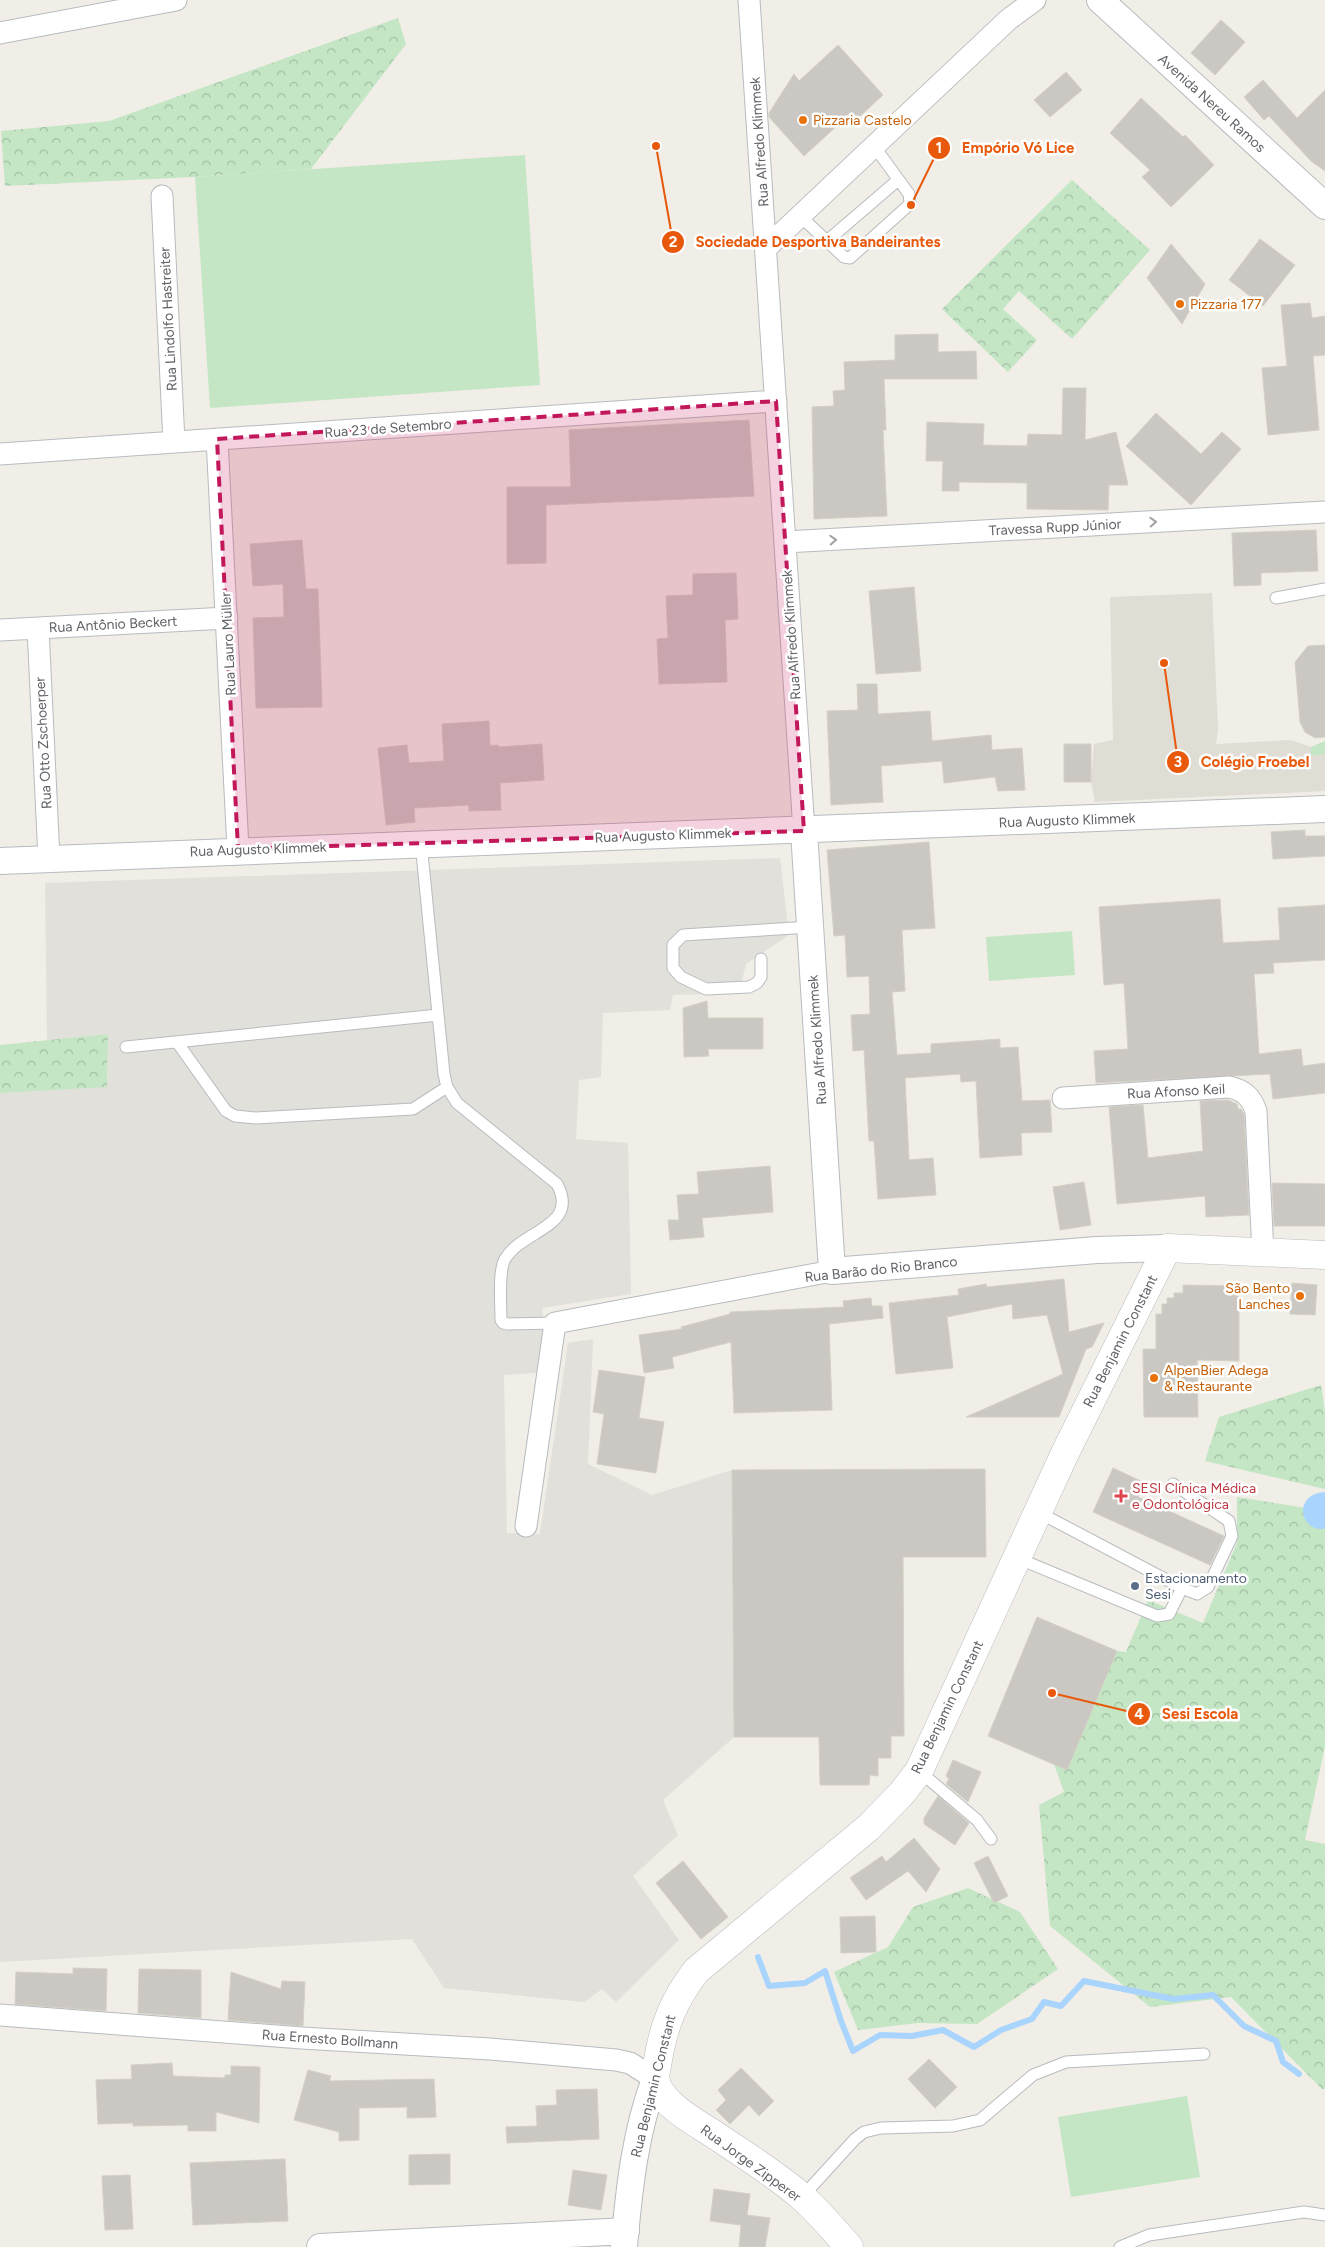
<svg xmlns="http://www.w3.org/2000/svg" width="1325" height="2247" font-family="Figtree,sans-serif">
<defs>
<pattern id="forest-crowns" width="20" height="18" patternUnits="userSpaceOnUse" patternTransform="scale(1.25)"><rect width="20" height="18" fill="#c4e6c5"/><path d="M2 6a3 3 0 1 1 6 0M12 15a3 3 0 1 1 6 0" fill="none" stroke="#a2bea4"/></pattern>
</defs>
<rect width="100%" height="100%" fill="#f0eee6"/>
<path fill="#e1e0da" d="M780,858l9,77 -43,29 -7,29 -66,2 -3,15 -67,3 -2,64 -22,3 -3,59 52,4 3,151 -89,14 6,64 -44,3 3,158 33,1 28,-191 25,-4 -5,125 64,31 80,-25 2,267 -71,63 15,35 -45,41 46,64 -63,62 -14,-13 -18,13 -140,-14 -32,-49 -412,23v-869l107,-7 1,-52 -61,7 -2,-158z"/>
<path fill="#dfddd4" d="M1212,593l6,136 -2,15 75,-4 20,7 1,8 13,-1v37l-230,11 -4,-20 3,-38 19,-4 -3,-143z"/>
<path fill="#c4e6c5" d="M525,155l15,230 -330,23 -15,-231z
M1325,741v13l-14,2v-9z
M1072,931l3,44 -86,6 -3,-44z
M1187,2096l13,81 -129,20 -13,-80z"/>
<path fill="url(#forest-crowns)" d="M398,18l8,26 -95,125 -116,8 -190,9 -4,-55 108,-10z
M1072,180l78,70 -78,89 -53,-48 -16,18 34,31 -29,32 -66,-63z
M108,1034l-1,53 -107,6v-48z
M1321,1385l4,27v77l-120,-28 14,-44z
M1237,1497l88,14v235l-20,94 20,4v245h-3l-91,-92 -81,10 -100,-81 -11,-121 25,-13 -10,-28 13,5 50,-118 9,1 22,-52 55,23 34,-80z
M968,1888l52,24 38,57 -81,55 -59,-1 -60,7 -24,-58 54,-25 25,-40z"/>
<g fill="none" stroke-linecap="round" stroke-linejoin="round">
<path stroke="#a9d4fd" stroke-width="6" d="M758,1957l11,29 36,-3 20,-12 16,50 12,30 27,-16 32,1 31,-6 31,17 27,-17 31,-11 12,-17 17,4 23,-25 89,18 40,-4 31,31 32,15 7,21 16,12"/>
<path stroke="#a9d4fd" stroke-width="36" d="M1321,1511l4,-1"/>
</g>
<path fill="#cbc8c3" stroke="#d4d0c5" d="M1221,20l24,22 -30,33 -24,-22z
M838,45l45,50 -26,24 -5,-7 -48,44 -35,-39v-4l25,-39 5,7z
M1066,72l16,18 -32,27 -16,-17z
M1263,80l34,38 28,-28v81l-14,-10 -42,-45 -5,4 -20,-23z
M1141,98l42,39 2,-2 29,30 -43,42 -29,-30 8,-7 -40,-37z
M1260,239l35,26 -32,41 -34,-26z
M1171,244l34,40 -23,40 -35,-46z
M1310,303l2,15 13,-2v39l-12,1 6,74 -51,5 -6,-67 25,-2 -6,-61z
M938,334v18l38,-1 1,28h-93l2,51h-3l4,86 -73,3 -2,-112 22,-1 -1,-15 12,-1 -1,-28 51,-2v-25z
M1063,388h23l-1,52 31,-8 12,53h-19l-1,25 -81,-1v-26l-68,-1v9h-17l1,-30h-17l1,-39 57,2 -1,21 44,1 1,-12 34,1z
M1156,413l45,41 21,-22 19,17 -50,56 -65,-59z
M749,420l5,76 -208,9v58l-39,1v-77h64l-2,-57z
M1316,530l2,41 -57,2v12l-27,1 -2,-53z
M302,540l4,49h12l4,118 -66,1 -3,-90 31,-1 -1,-33 -30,2 -3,-42z
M736,573l2,46 -13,1 2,62 -68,2 -2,-45 11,-1 -2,-42 27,-1v-21z
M914,587l7,84 -45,3 -7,-83z
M1325,645v92l-10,1 -10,-6 -5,-10 -5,-60 13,-16z
M857,684h20l1,30 52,-3 2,30 59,-6 1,15 30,-2 3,42 -27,1 -3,-14 -51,6 -2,-22 -61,5 2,36 -52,3 -4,-94 31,-1z
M489,721l1,25 8,-1 1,2 43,-3 2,36 -44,3 1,27 -32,1v-6l-55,3 1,14 -29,3 -8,-77 29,-3 2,18 35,-2 -2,-37z
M1064,744h27v38h-27z
M1305,830v6h20v20l-52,3 -2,-27z
M929,842l6,86 -33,2 3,61 -13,1 5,63 34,-2v-9l69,-5v9l18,-1 4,54 28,-1 2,32 -31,1 1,22 -42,3 -4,-77 -15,1 -1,-8 -55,4 4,82 24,-2 3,37 -58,4 -4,-58h-5l-5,-91 -11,1 -2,-36 19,-1 -1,-38 -22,1 -2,-42 -11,1 -7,-86z
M1220,899l3,44 57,-3 -2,-32 47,-3v55l-52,3 1,10 -20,1 5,80 42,-5 2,17 22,-3v30l-52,6 -3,-25 -174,9 -2,-32 34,-2 -4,-66 -20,2 -5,-78z
M707,1001l1,17h55v31h-55l1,7 -25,1 -1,-49z
M1228,1100l9,4 1,5h3l3,5 5,101 -43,2 -1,-21 -88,8 -8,-97 34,-2 5,53 55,-7 -3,-50z
M770,1166l3,46 -71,6 2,19 -34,3 -2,-20h11l-2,-25 22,-1 -2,-22z
M1084,1182l7,43 -31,5 -7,-43z
M1272,1183l53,1v42h-51z
M1064,1279l5,53 35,-9 -12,24 -6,2 -27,68h-93l97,-43 -16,-59 -34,4 -1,-15 -65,13 6,51 -57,6 -7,-71 70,-8 -1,-6 28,-5 1,3z
M1292,1283l25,2 -2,30 -25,-1z
M1183,1285l56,1v75l-42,-1 1,57h-54l-1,-68h13v-35h6v-10h5v-6h7v-5h9z
M871,1298l1,8h10l1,12 -54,6 3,86 -98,3 -3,-71 -59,15 2,11 -30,5 -5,-38 43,-6 -1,-2 49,-13v-2l114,-5 -1,-6z
M599,1370l46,7 -6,41 25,4 -8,51 -59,-9 7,-50 -11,-2z
M1113,1468l32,15 -7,14 86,39 -14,29 -117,-53z
M985,1469l1,88h-83l1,179h-13v22h-13v18l-8,-1 -1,10h-49l-1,-48h-85l-2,-267z
M1037,1617l80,34 -50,119 -79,-34z
M953,1760l28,12 -13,30 -22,-18 3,-5 -3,-3z
M938,1796l31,27 -14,22 -31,-21v-6z
M914,1838l26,31 -14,23 -18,-21 -42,29 -16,-22 32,-22 4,6z
M988,1856l20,40 -14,7 -20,-40z
M683,1861l45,56 -27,22 -45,-56z
M875,1916l1,36 -35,1 -1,-36z
M73,1968l34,1 -1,42 -91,-7 1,-32 57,2z
M139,1969l62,1v48l-63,-5z
M231,1972l50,17 1,-8 23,1 -2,44 -75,-6z
M929,2059l28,28 -22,21 -27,-29z
M172,2063l1,13 52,2v-3h6v-9l29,1 -1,56 -43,-11v19h-28v-6l-55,1v-3l-35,1 -2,-44 36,-1 -1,-14z
M741,2068l33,33 -15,15 -10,-11 -19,19 -14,-14 10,-10 -8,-10z
M308,2070l23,6 -2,5 105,-2 2,38 -29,1v-11l-48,1v32l-20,1v-9l-45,-12z
M597,2089l2,50 -92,4 -1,-16 31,-1 -1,-20 21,-1 -1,-15z
M450,2154v30l-41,1v-30z
M285,2159l3,62 -95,4 -3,-62z
M573,2170l34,5 -6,35 -33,-5z
M130,2175l3,54 -28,1 -3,-54z
M714,2189l36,5 -3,21 23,3 -5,29h-26l2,-22 -31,-4z"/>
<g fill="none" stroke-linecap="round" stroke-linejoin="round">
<g stroke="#b8bbbf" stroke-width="13">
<path id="service" d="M799,215l45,42 6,1 60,-54 -1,-10 -35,-48
M827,241l71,-61
M1276,598l49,-9
M421,843l23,231 3,13 10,16 100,81c23,43 -34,45 -52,75 -7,12 -4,45 -4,61l2,3 5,1 47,-1
M761,959v18l-4,6 -8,4 -43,2 -25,-12 -8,-9v-23l10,-10 127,-8
M177,1042l49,69 9,5 21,2 157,-9 34,-22
M126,1047l312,-32
M1173,1484l56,37 3,15 -24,51 -11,7 -15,-6
M1017,1558l140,58 12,-2 13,-26 -144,-76
M919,1771l58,49 14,19
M802,2197l53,-58 9,-7 17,-4 72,-2 27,-6 53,-45 33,-13 138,-8
M1120,2247l29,-12 155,-23 21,3"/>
</g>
<g stroke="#b8bbbf" stroke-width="23">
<path id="minor" d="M749,0l55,831
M0,33l176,-33
M162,196l12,246
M766,248l243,-229 26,-19
M217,439l21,410
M0,454l776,-53
M785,542l540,-30
M38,628l11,231
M0,630l227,-12
M1063,1098l166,-11c15,3 22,10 27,24l7,142
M526,1526l29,-203 277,-52
M0,2015l302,23 188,11 126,11 14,3 25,16"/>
</g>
<g stroke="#b8bbbf" stroke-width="28">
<path id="tertiary" d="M1100,0l225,206
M804,831l28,440 265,-21 70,-2
M0,861c442,-19 883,-33 1325,-52
M320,2247l306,-16
M624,2247c5,-58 11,-114 31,-168"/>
</g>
<g stroke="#b9bcc1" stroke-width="29">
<path id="secondary" d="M849,2247c-15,-17 -30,-35 -47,-50 -25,-22 -56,-41 -84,-60 -19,-13 -58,-32 -63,-58 0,-5 2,-13 3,-19 6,-36 16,-60 38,-89l173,-144 33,-34 17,-22 146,-318 102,-205 158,7"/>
</g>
<use href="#service" stroke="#fff" stroke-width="11"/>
<use href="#minor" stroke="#fff" stroke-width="21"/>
<use href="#tertiary" stroke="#fff" stroke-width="26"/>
<use href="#secondary" stroke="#fff" stroke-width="28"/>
</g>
<defs><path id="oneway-chevron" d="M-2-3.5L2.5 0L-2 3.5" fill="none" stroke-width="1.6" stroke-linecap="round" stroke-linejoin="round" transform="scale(1.25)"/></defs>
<g stroke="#9ea0a3">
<use href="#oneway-chevron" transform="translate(1153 522) rotate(-3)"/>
<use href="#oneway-chevron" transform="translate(833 540) rotate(-3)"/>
</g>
<path fill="#c2185b" fill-opacity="0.2" stroke="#c2185b" stroke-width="4" stroke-dasharray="10 6" stroke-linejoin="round" d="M776,401l28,430 -566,18 -21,-410z"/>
<g fill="#e8710a" stroke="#fff" stroke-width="2">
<circle cx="803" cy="120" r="5"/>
<circle cx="1180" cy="304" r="5"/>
<circle cx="1300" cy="1296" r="5"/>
<circle cx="1154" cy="1378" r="5"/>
</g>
<path fill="#e0444e" stroke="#fff" stroke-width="2" d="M1118.5 1488.5h5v5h5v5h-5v5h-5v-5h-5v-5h5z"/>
<circle fill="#5c6f8a" stroke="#fff" stroke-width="2" cx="1135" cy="1586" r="5"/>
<g text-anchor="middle" stroke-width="5" stroke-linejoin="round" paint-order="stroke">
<g font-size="14" fill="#5e6166" stroke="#fff">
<text transform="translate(1212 103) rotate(42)" y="5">Avenida Nereu Ramos</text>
<text transform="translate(759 142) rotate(-94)" y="5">Rua Alfredo Klimmek</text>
<text transform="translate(168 319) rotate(-93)" y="5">Rua Lindolfo Hastreiter</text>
<text transform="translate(388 428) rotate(-4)" y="5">Rua 23 de Setembro</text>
<text transform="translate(1055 527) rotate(-3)" y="5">Travessa Rupp Júnior</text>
<text transform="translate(113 624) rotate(-3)" y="5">Rua Antônio Beckert</text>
<text transform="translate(791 635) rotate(-94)" y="5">Rua Alfredo Klimmek</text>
<text transform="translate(228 644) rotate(-93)" y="5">Rua Lauro Müller</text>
<text transform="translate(43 743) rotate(-93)" y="5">Rua Otto Zschoerper</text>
<text transform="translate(1067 820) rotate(-2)" y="5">Rua Augusto Klimmek</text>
<text transform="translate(663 835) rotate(-2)" y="5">Rua Augusto Klimmek</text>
<text transform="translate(258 849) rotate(-2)" y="5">Rua Augusto Klimmek</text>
<text transform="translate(817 1040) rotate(-94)" y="5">Rua Alfredo Klimmek</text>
<text transform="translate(1176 1091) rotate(-3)" y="5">Rua Afonso Keil</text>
<text transform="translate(881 1269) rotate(-6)" y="5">Rua Barão do Rio Branco</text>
<text transform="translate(1120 1341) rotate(-63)" y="5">Rua Benjamin Constant</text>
<text transform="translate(947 1707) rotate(-64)" y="5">Rua Benjamin Constant</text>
<text transform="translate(330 2039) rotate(4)" y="5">Rua Ernesto Bollmann</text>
<text transform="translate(653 2086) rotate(-76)" y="5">Rua Benjamin Constant</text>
<text transform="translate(751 2163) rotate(36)" y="5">Rua Jorge Zipperer</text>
</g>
<g font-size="14" fill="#c56008" stroke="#fff" text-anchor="start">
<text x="813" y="125">Pizzaria Castelo</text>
<text x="1190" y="309">Pizzaria 177</text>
<text x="1290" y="1293" text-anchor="end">São Bento<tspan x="1290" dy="16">Lanches</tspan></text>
<text x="1164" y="1375">AlpenBier Adega<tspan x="1164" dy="16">&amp; Restaurante</tspan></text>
</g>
<g font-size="14" fill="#be3a42" stroke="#fff" text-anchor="start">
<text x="1132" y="1493">SESI Clínica Médica<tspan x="1132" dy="16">e Odontológica</tspan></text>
</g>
<g font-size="14" fill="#4e5e75" stroke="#fff" text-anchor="start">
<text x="1145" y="1583">Estacionamento<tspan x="1145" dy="16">Sesi</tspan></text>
</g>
</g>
<path fill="none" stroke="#e8590c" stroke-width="2" d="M911 205L939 148M656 146L673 242M1164 663L1178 762M1052 1693L1139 1714"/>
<g fill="#e8590c" stroke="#fff" stroke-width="2">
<circle cx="911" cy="205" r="5"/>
<circle cx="656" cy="146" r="5"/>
<circle cx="1164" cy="663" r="5"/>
<circle cx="1052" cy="1693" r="5"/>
<circle cx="939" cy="148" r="12"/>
<circle cx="673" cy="242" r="12"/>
<circle cx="1178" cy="762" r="12"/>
<circle cx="1139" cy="1714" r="12"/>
</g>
<g font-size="15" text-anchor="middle" font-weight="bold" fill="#fff">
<text x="939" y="153">1</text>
<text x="673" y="247">2</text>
<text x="1178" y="767">3</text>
<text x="1139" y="1719">4</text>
</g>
<g font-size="15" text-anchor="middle" font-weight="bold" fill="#e8590c" stroke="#fff" stroke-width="5" stroke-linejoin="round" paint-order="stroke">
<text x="1018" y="153">Empório Vó Lice</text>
<text x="818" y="247">Sociedade Desportiva Bandeirantes</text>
<text x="1255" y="767">Colégio Froebel</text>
<text x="1200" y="1719">Sesi Escola</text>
</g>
</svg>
